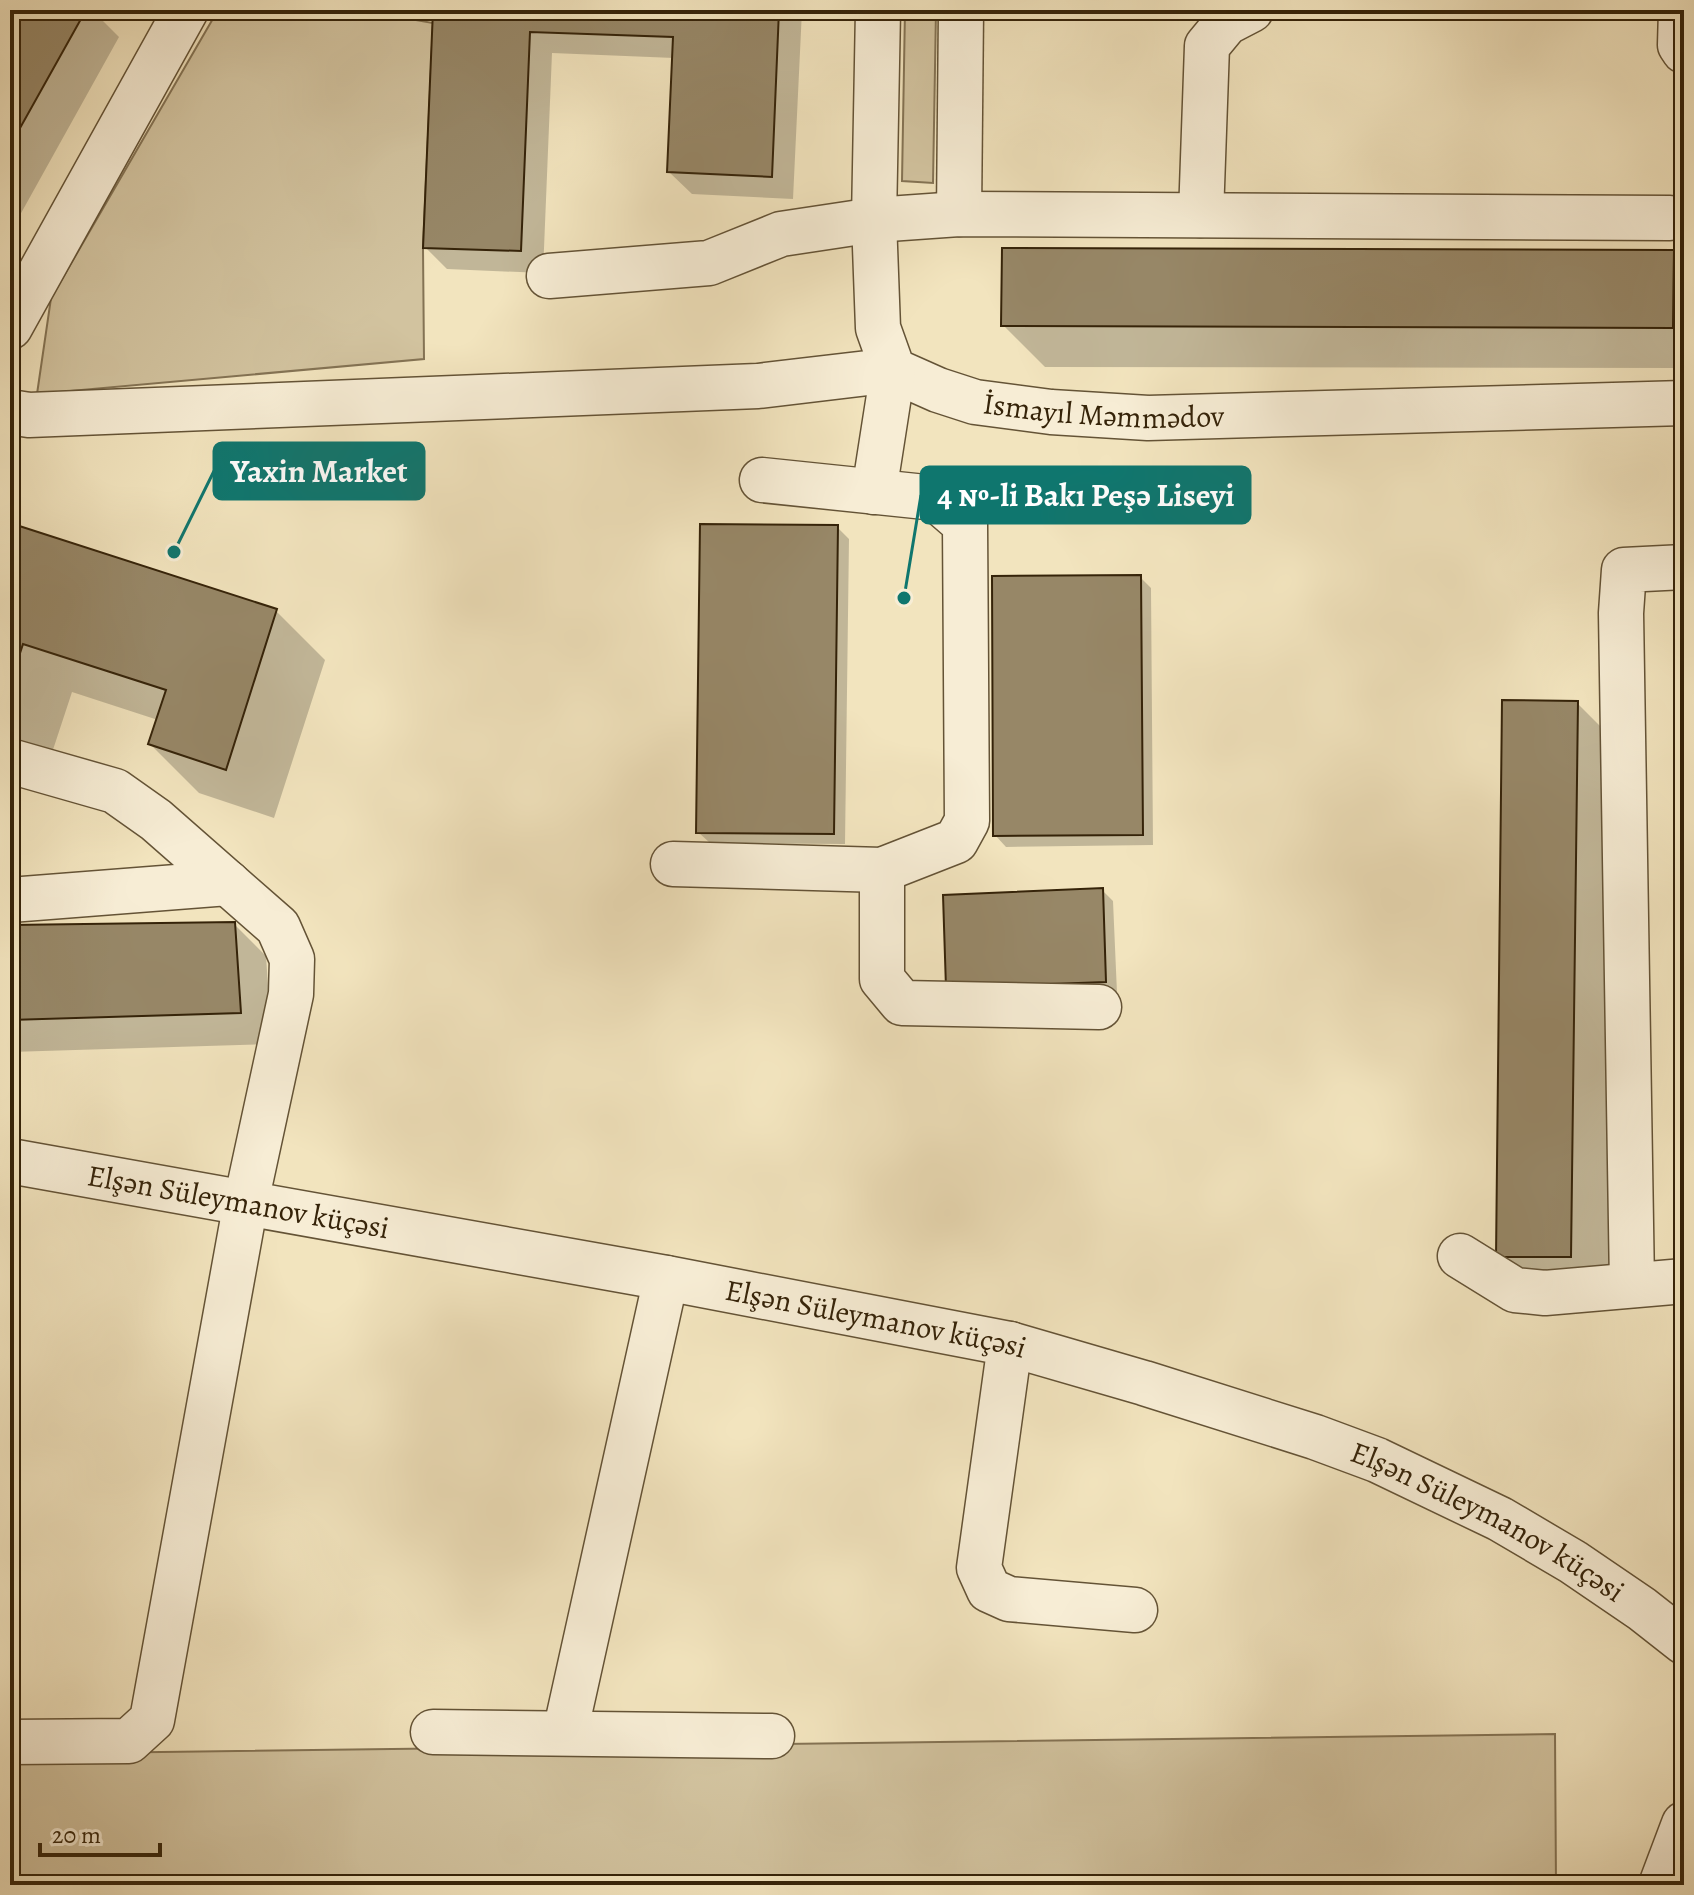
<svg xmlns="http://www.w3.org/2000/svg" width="1694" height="1895" font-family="Alegreya,serif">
<rect width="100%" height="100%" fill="#f2e4be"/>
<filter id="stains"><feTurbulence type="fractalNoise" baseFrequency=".0025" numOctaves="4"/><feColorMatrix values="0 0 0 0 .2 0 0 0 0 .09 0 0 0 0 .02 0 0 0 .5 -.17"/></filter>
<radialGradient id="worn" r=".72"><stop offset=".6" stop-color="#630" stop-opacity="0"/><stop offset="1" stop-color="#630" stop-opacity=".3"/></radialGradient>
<path fill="#d2c39f" stroke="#847354" stroke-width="2" d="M218,10h179l1,7 35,6 -10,225 1,111 -387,35 14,-96z
M905,10h31l-3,173 -31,-2z
M1555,1734l1,151h-1546v-131z"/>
<path fill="#0003" d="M10,10h82l27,27 -109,196z
M435,10h367l-9,189 -101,-5 -23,-22 5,-114 -122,-5 -9,220 -96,-4 -22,-22z
M1673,252l11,12v104l-639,-1 -42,-42z
M10,525l266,86 49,49 -51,158 -75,-25 -49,-49 8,-24 -86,-28 -26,79 -36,-12z
M837,527l12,12 -4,305 -135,-1 -12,-11z
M1140,577l11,11 2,257 -147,2 -11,-12z
M1577,703l41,41 -6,554 -73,-1 -41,-41z
M1102,890l11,11 4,92 -157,6z
M234,924l32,32 6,88 -262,8v-125z"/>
<path fill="#978767" stroke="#352309" stroke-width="2" d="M10,10h76l-76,136z
M433,10h346l-7,167 -105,-5 6,-135 -143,-5 -9,219 -98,-3z
M1677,112h7v72h-8z
M1002,248l672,2 -1,78 -672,-2z
M10,523l267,86 -51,161 -78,-26 18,-54 -143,-46 -13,40z
M700,524l138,1 -4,309 -138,-1z
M1141,575l2,260 -150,1 -1,-260z
M1502,700l76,1 -7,556h-75z
M1103,888l3,94 -160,6 -3,-93z
M235,922l6,91 -231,7v-95z"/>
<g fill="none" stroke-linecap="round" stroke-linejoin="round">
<g stroke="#645336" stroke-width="47">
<g id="minor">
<path id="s1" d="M878,10l-4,210 4,108 15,42 45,20 37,12 76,10 97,6 536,-15"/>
<path d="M1681,10l-1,35 4,6"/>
<path d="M959,214l2,-204"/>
<path d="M1201,215l6,-169 19,-23 25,-13"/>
<path d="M549,276l160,-13 72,-29 93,-14 85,-6 711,4"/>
<path d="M10,327l176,-317"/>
<path d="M10,412l19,3 729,-29 135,-16 -19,122"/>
<path d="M10,761l105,30 41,29 122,107 14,32 -1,35 -45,208 -94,518 -23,21 -119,1"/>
<path d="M673,864l209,6 74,-29 11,-20 -2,-297 -30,-26 -173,-18"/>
<path d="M882,870v109l20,24 197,4"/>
<path d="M10,900l218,-17"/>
<path id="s2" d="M10,1161l656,117 344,66 134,39 171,54 62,23 123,59 73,43 69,47 42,33"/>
<path d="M1460,1256l55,34 30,3 139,-12"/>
<path d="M1632,1285l-11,-672 3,-43 60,-3"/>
<path d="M1010,1344l-31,224 10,22 20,9 126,11"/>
<path d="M433,1732l339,4"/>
<path d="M565,1733l101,-455"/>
<path d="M1661,1885l23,-61"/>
</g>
</g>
<use href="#minor" stroke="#f7edd5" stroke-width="44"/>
</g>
<g text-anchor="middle" stroke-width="8" stroke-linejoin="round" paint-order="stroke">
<g font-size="30" fill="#352309" stroke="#f7edd5">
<text dy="10" stroke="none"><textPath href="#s1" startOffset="580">İsmayıl Məmmədov</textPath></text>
<text dy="10" stroke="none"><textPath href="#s2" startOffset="232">Elşən Süleymanov küçəsi</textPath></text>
<text dy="10" stroke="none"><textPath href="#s2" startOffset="880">Elşən Süleymanov küçəsi</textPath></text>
<text dy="10" stroke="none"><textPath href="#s2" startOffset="1528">Elşən Süleymanov küçəsi</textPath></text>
</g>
</g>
<path fill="none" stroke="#0f766e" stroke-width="3" d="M174 552L214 471M904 598L921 495"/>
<g fill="#0f766e" stroke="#f7edd5" stroke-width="3">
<circle cx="174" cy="552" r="8"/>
<circle cx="904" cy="598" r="8"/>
</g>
<g fill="#0f766e" stroke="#0f766e" stroke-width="3">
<rect x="214" y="443" width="210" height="56" rx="8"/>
<rect x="921" y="467" width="329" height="56" rx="8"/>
</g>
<g font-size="32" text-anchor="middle" font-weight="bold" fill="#fff">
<text x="319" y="482">Yaxin Market</text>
<text x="1086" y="506">4 №-li Bakı Peşə Liseyi</text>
</g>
<rect width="1694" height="1895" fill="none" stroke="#f2e4be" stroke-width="40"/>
<rect x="12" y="12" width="1670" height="1871" fill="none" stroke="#352309" stroke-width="4"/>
<rect x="20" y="20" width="1654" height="1855" fill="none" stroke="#352309" stroke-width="2"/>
<path d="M40 1843v12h120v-12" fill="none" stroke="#352309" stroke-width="4"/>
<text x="52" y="1843" font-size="24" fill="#352309" stroke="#f7edd5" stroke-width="6" paint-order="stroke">20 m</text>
<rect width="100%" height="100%" filter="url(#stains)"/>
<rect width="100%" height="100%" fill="url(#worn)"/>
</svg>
